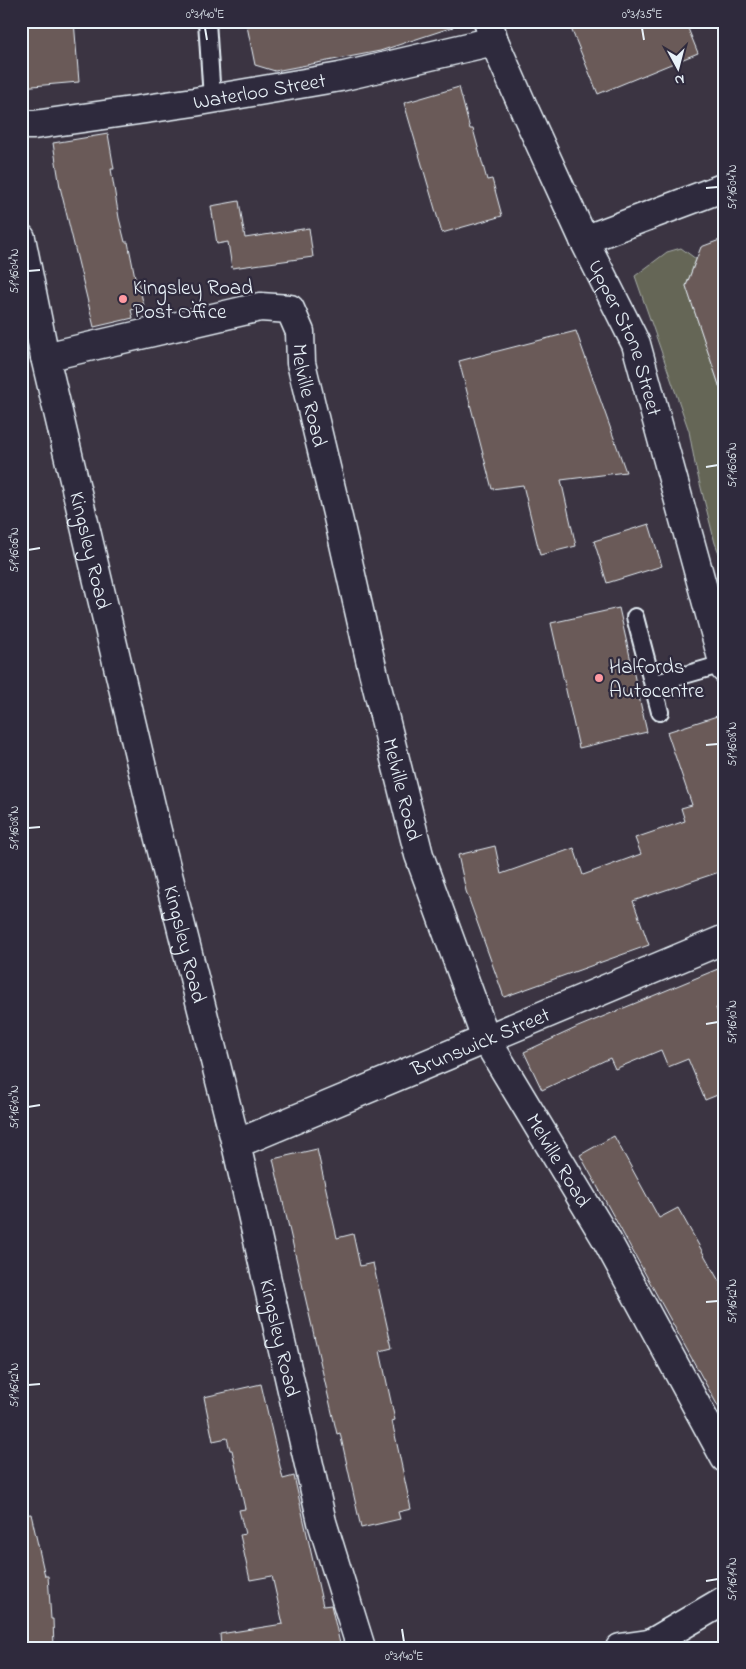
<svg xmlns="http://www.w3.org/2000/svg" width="746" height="1669" font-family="'Indie Flower',sans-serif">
<rect width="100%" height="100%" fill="#3b3442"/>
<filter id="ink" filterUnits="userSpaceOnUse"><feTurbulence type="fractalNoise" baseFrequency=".02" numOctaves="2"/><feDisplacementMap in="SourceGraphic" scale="10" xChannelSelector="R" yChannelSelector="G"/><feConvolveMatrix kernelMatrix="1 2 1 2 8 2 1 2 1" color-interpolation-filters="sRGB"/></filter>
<g filter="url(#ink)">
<path fill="#656657" stroke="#a6aca8" d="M681,248l15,11 -10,27 39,117v165l-10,-25 -20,-79 -6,-33 -54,-155 32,-24z"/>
<path fill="#6a5a58" stroke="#e8f1f8" d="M21,21h53l5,61 -58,5z
M246,21h206l1,6 -73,24 -105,20 -20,-6z
M568,21h117l13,32 -100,41z
M459,87l11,42h3l14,51 5,-1 10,37 -60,17 -38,-130z
M108,134l6,35h-3l8,49 6,24h3l8,40 2,-1 6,25 -13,4 2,8 -39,9 -34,-140 -7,-44z
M239,201l6,37 64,-10 4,29 -81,11 -4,-26 -11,2 -6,-38z
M725,238v150h-5l-34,-102 15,-39z
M576,331l50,141 -65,8 15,66 -36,9 -17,-70 -31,4 -33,-128z
M649,524l13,42 -55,17 -13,-42z
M619,608l28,124 -68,16 -28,-125z
M717,716l8,22v132l-92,31 16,44 -145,52 -38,-106 -8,-36 37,-9 6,28 73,-26 9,27 58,-21 -6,-16 50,-17 -4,-13 11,-3 -25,-73z
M725,966v38l-9,4 9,21v63l-20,8 -17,-41 -20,8 -7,-17 -46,19 -5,-11 -68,32 -18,-38 54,-25z
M614,1136l45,82 19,-10 47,84v127l-145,-264z
M317,1149l20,89 16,-4 7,32 13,-3 19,85 -12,3 15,69 -3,1 19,88 -13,3 2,7 -39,9 -21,-95 -3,1 -64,-275z
M261,1384l22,95 11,-3 29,130 8,-1 10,43h-120l-1,-14 63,-10 -11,-48 -22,4 -10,-45 5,-1 -6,-24 6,-1 -13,-59h-2l-3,-12 -14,3 -9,-44z
M31,1514l14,62h3l3,43h2l1,29h-33v-133z"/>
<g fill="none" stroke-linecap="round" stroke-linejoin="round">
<g stroke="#e8f1f8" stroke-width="20">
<path id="lane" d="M207,21l5,78
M635,617l25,95
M653,684l70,-20"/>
</g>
<g stroke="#e8f1f8" stroke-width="31">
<g id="street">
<path id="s1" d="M21,125h13l160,-23 146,-25 154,-36"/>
<path id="s2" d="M21,238l24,119 111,470 80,317 86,378 39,126"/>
<path d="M584,240l141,-53"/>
<path id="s3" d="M45,357l215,-50 30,2 10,23 1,31 39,163 30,133 49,196 67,184 119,198 120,221"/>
<path id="s4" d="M236,1144l489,-205"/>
</g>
</g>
<g stroke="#e8f1f8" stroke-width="31">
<path id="secondary" d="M620,1648l28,-4"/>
</g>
<g stroke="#e8f1f8" stroke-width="31">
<g id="highway">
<path id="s5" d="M488,21l6,20 31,70 59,129 52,104 89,325"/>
<path d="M643,1648l82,-48"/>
</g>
</g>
<use href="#lane" stroke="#2f2a3d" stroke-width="16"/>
<use href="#street" stroke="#2f2a3d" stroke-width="28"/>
<use href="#secondary" stroke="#2f2a3d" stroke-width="28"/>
<use href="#highway" stroke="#2f2a3d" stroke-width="28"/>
</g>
</g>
<path fill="none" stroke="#e8f1f8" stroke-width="2" d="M205,28l2,12M642,28l2,12M706,188l12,-1M28,271l12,-1M706,467l12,-2M28,550l12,-2M706,745l12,-1M28,828l12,-1M706,1024l12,-2M28,1107l12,-2M706,1302l12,-1M28,1385l12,-1M706,1581l12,-2M402,1629l2,13"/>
<g fill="#ff9aa2" stroke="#2f2a3d" stroke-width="2">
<circle cx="123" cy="299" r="5"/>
<circle cx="599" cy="678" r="5"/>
</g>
<g text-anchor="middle" stroke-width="4.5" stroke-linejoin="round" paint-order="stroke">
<g font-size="21" fill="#e8f1f8" stroke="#2f2a3d">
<text dy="7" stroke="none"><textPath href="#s1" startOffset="241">Waterloo Street</textPath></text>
<text dy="7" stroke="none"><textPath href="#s5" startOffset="346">Upper Stone Street</textPath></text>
<text dy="7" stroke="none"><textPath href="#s3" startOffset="340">Melville Road</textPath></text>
<text dy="7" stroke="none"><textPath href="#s2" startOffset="320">Kingsley Road</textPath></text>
<text dy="7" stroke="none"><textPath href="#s3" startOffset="745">Melville Road</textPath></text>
<text dy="7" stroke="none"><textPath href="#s2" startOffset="725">Kingsley Road</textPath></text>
<text dy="7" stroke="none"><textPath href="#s4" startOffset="265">Brunswick Street</textPath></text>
<text dy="7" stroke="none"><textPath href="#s3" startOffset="1150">Melville Road</textPath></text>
<text dy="7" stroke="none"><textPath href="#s2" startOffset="1130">Kingsley Road</textPath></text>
</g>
<g font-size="21" fill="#e8f1f8" stroke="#2f2a3d" text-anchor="start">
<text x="133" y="294">Kingsley Road<tspan x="133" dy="24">Post Office</tspan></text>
<text x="609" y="673">Halfords<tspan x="609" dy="24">Autocentre</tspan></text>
</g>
</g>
<rect width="746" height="1669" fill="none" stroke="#2f2a3d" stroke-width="55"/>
<g transform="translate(678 68) rotate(173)" stroke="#2f2a3d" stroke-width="4" paint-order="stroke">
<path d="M0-4L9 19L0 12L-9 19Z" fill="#e8f1f8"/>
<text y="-8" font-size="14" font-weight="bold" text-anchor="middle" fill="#e8f1f8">N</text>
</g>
<rect x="28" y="28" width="690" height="1614" fill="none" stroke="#e8f1f8" stroke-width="2"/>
<g font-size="12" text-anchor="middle" fill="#e8f1f8">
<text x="205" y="18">0°31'40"E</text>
<text x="642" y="18">0°31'35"E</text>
<text transform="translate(732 187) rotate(-90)" y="4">51°16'04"N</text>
<text transform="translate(14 271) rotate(-90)" y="4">51°16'04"N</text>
<text transform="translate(732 465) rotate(-90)" y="4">51°16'06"N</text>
<text transform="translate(14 550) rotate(-90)" y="4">51°16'06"N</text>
<text transform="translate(732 744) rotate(-90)" y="4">51°16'08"N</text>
<text transform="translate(14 828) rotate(-90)" y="4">51°16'08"N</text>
<text transform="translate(732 1022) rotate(-90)" y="4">51°16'10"N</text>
<text transform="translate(14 1107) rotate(-90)" y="4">51°16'10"N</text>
<text transform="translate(732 1301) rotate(-90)" y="4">51°16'12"N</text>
<text transform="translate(14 1385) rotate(-90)" y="4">51°16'12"N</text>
<text transform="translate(732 1579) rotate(-90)" y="4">51°16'14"N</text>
<text x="404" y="1660">0°31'40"E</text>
</g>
</svg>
